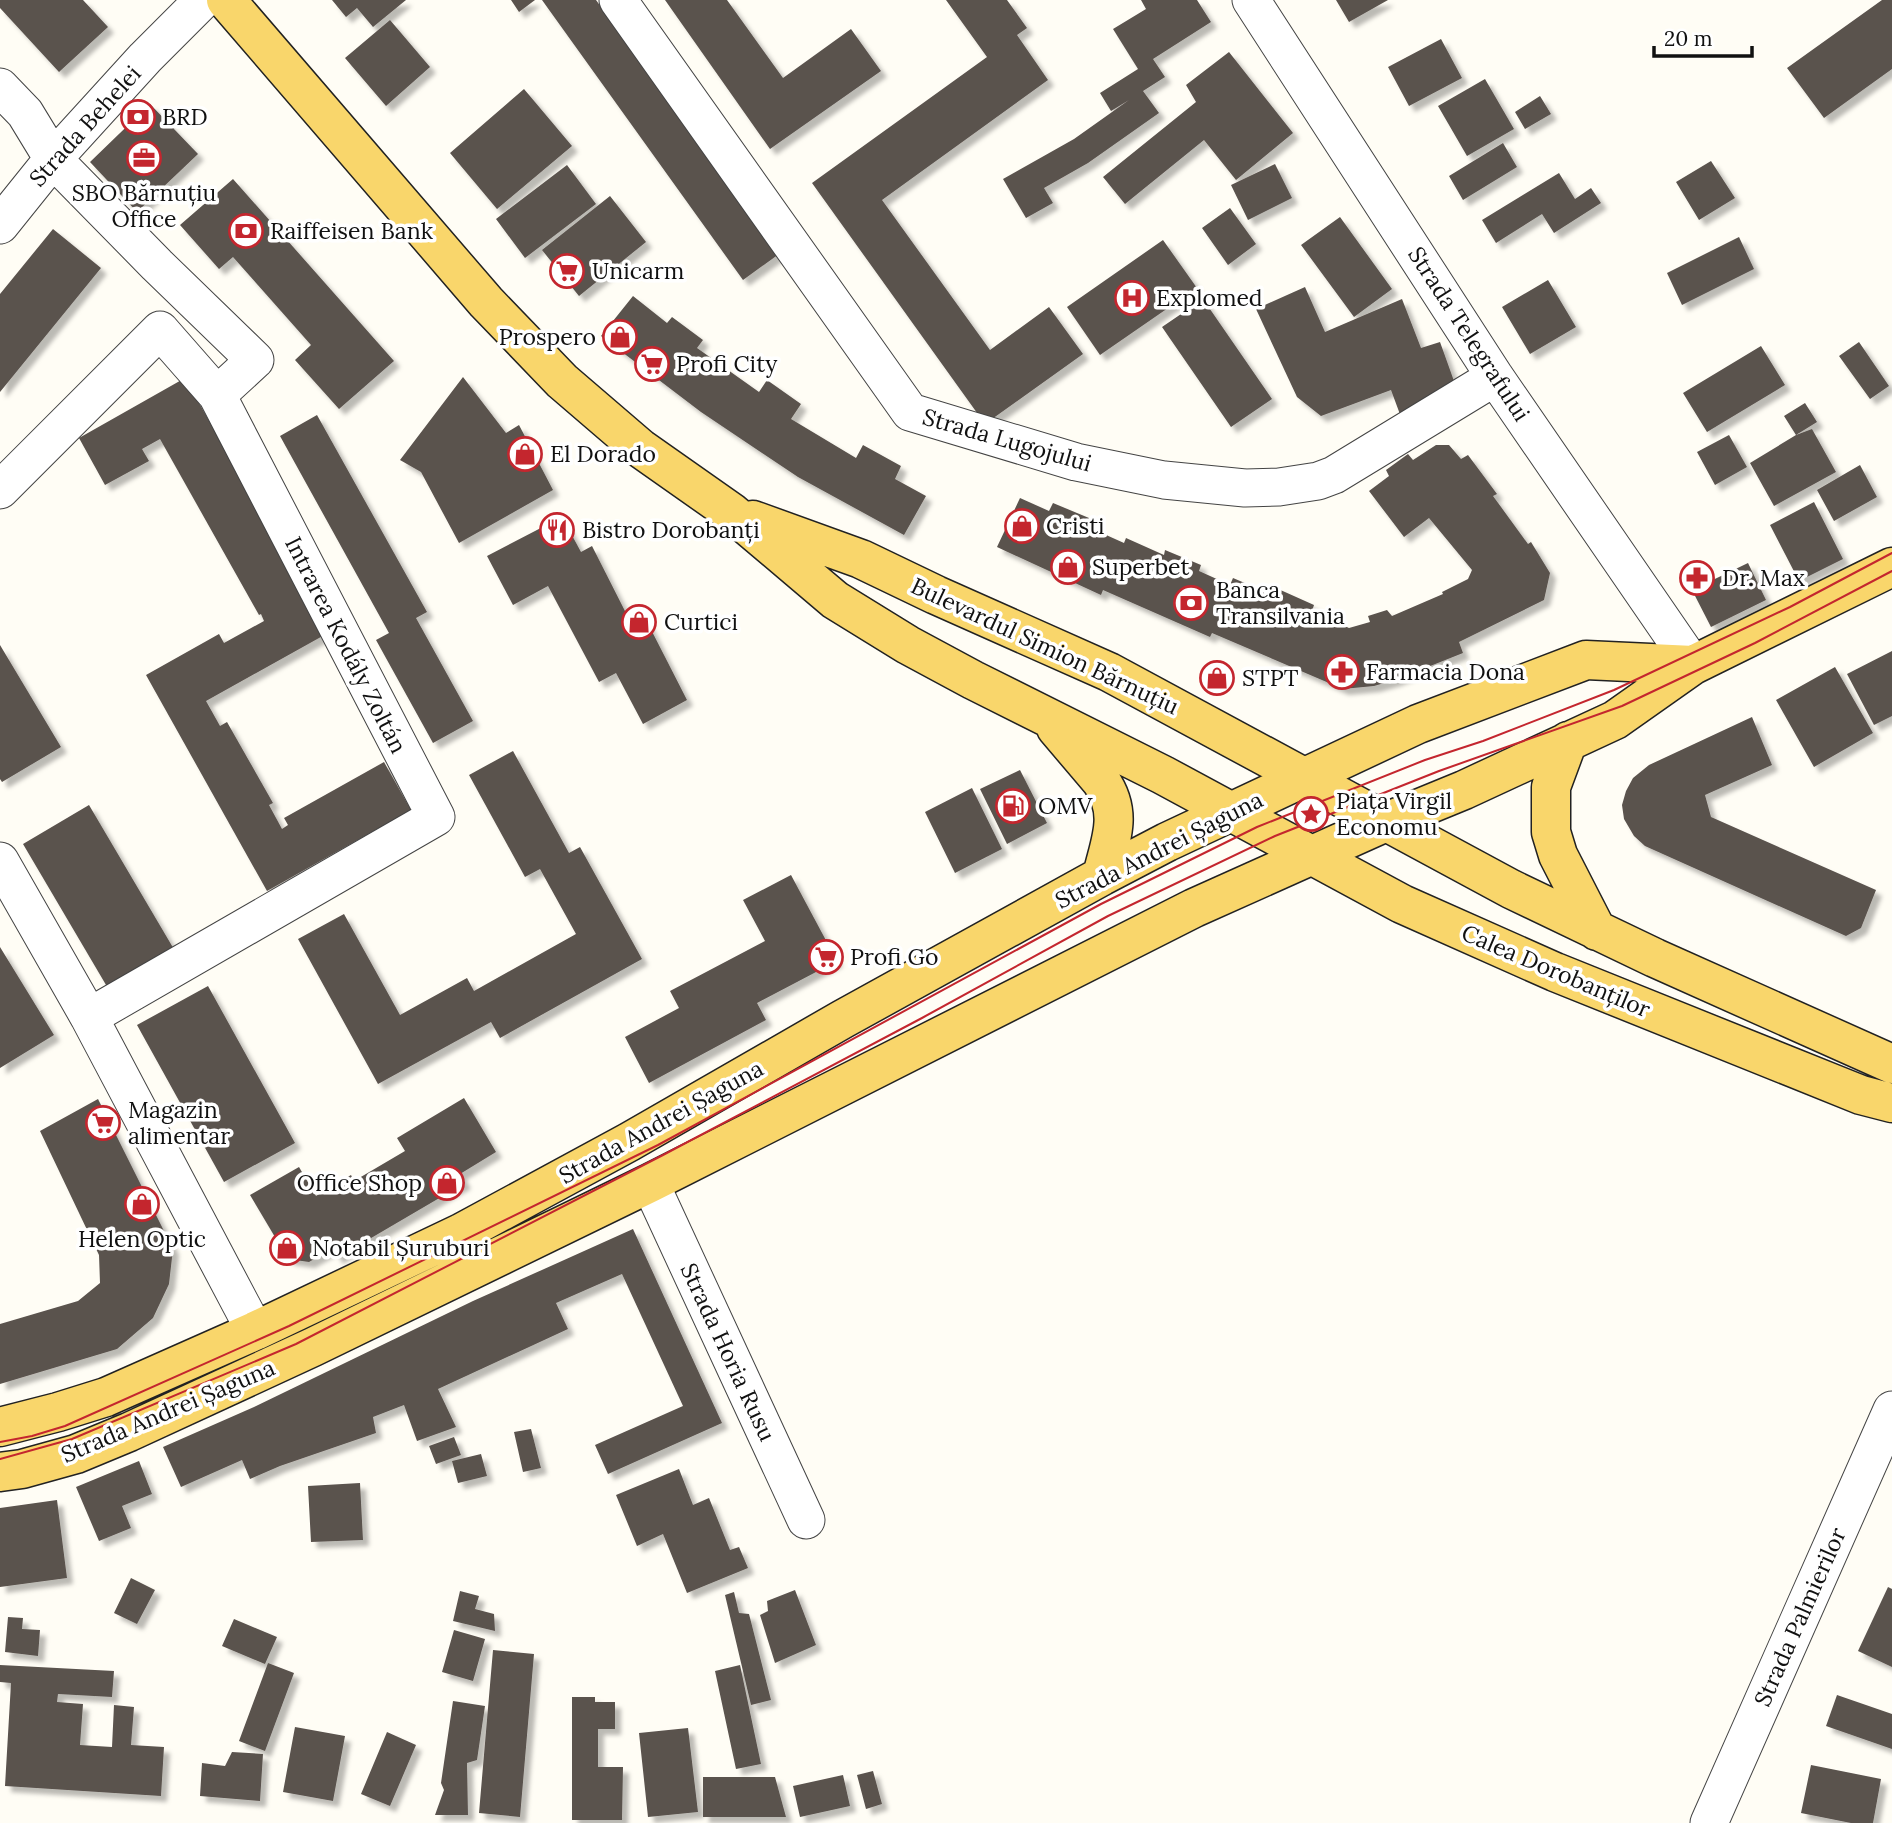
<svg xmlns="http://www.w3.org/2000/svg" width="1892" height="1823" font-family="Lora,serif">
<defs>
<filter id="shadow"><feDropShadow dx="6" dy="6" stdDeviation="2" flood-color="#0004"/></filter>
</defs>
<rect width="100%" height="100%" fill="#fffdf5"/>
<path fill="#5a524d" filter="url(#shadow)" d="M0,0h83l25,27 -49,45 -59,-64z
M332,0h74l-33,27 -16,-19 -11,9z
M511,0h24l-16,12z
M542,0h54l183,254 -36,26z
M665,0h62l56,78 68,-49 30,42 -111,78z
M946,0h61l20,28 -10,7 31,45 -166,120 108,150 59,-43 34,47 -98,70 -173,-241 175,-126z
M1141,0h56l14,22 -58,37 12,18 -22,14 16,22 -71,50 -44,25 9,15 -27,15 -23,-39 71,-40 55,-39 -18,11 -11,-18 38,-24 -25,-40 33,-20z
M1336,0h52l-39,22z
M1882,0h10v69l-68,49 -37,-50z
M390,20l40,47 -44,39 -41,-48z
M1441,39l21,39 -53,28 -21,-39z
M1229,52l64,81 -57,47 -32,-40 -79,64 -22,-27 93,-75 -10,-17z
M1485,79l29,50 -47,27 -29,-50z
M524,89l48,57 -75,63 -47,-56z
M1540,96l11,18 -26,15 -10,-17z
M150,104l48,50 -61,58 -47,-50z
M1503,143l14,24 -54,33 -14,-24z
M1711,161l24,37 -36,22 -23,-38z
M1275,164l17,34 -44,22 -17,-35z
M567,165l29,39 -71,54 -29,-39z
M1559,173l16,26 16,-11 10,15 -47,30 -12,-19 -46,29 -14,-23z
M233,179l161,182 -55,48 -44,-49 16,-15 -78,-88 -14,12 -39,-44z
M610,196l36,46 -67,54 -37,-46z
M1230,208l26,36 -28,21 -26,-37z
M1340,217l52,72 -38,28 -53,-72z
M53,229l48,39 -101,124v-98z
M1739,237l15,32 -72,36 -15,-32z
M1163,240l34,48 -97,67 -33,-48z
M1548,280l28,47 -46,27 -28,-47z
M1305,287l20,45 77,-33 19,49 19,-6 19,53 -58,22 -10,-27 -70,26 -24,-19 -41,-88z
M633,296l34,27 5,-6 31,23 -6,8 62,44 8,-12 34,24 -10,15 65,39 7,-13 38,21 -6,13 31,17 -22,39 -106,-58 -97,-65 -100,-76z
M1203,299l69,100 -41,28 -69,-100z
M1859,342l30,44 -19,13 -31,-43z
M1761,346l24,39 -78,47 -24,-39z
M463,377l43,56 13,-8 34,65 -94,53 -38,-71 -21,-12z
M185,378l143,255 -122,68 14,25 7,-4 46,81 -4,2 13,24 6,-4 -4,-7 100,-56 27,48 -144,81 -121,-216 73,-41 5,9 40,-22 -3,-7 -2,1 -99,-176 -18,10 7,12 -44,24 -26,-47z
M1805,403l12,19 -21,13 -12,-19z
M317,415l110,197 -11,6 57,103 -40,22 -57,-103 13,-7 -109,-197z
M1812,429l24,43 -62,34 -24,-43 46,-28z
M1729,435l18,32 -32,18 -18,-33z
M1436,445h13l12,14 7,-4 29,39 -4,2 35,48 3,-2 19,31 -6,27 -85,42 4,11 -68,27 -21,6 -31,3 -131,-56 -2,4 -107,-47 -2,5 -104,-48 23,-49 29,13 4,-8 36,15 -3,8 38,17 2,-5 38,17 1,-5 36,15 -2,6 31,14 3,-7 40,17 3,-7 38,17 -2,6 37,17 21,-6 -2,-6 19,-6 5,6 51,-22 -1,-2 26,-13 4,-9 -43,-52 -25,19 -35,-46 20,-15 -3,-6 22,-16 5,6z
M1860,465l17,32 -43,24 -17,-31z
M1814,502l29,57 -44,22 -29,-56z
M562,517l19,35 11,-6 36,71 13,-7 46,90 -44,24 -27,-51 -17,9 -51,-96 -35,19 -26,-49z
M1748,563l18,37 -55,27 -19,-37z
M0,645l61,102 -59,35 -2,-3z
M1892,651v65l-18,9 -27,-51z
M1835,667l38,66 -59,34 -38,-67z
M1752,717l20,48 -67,30 6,22 165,73 -15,38 -15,8 -201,-90 -11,-10 -10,-17 -2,-14 4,-14 7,-13 16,-13z
M513,751l56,102 11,-6 62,112 -142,79 -9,-16 -113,62 -80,-145 46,-25 56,101 67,-37 7,13 102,-57 -36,-65 -15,8 -56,-102z
M1020,770l27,53 -40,21 -27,-55z
M972,788l30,61 -47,24 -30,-61z
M89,805l86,146 -66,39 -86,-146z
M791,875l46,86 -80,42 9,17 -117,63 -24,-46 54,-29 -9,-17 95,-50 -22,-41z
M0,947l54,88 -54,33z
M208,986l87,157 -71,39 -87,-157z
M464,1098l32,54 -36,22 5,9 -128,75 -5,-9 -23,13 -21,-3 -38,-64 49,-28 17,29 35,-21 3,6 51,-30 -8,-13z
M98,1099l75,150 -4,35 -16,34 -36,31 -117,35v-60l78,-23 22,-18 -1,-28 -59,-124z
M633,1229l89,194 -114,51 -13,-29 88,-39 -61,-132 -66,29 12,26 -130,60 18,38 -39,14 -13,-36 -31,12 3,16 -96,33 -30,13 -8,-19 -61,27 -18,-40 91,-40 219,-106z
M531,1429l10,39 -18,4 -9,-40z
M454,1437l7,18 -25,9 -7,-18z
M481,1454l6,22 -29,7 -6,-22z
M139,1461l13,33 -30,12 9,22 -32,13 -23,-54z
M679,1469l14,36 16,-7 21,52 9,-3 9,21 -61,25 -24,-59 -26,12 -21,-51z
M360,1483l3,57 -52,2 -3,-56z
M57,1500l10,78 -67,9v-79z
M131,1578l24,12 -18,34 -23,-11z
M1888,1587l4,2v78l-34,-16z
M795,1590l21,55 -41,18 -15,-48 8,-4 -1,-10z
M460,1591l19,5 -4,13 19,5 1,17 -42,-10z
M734,1592l5,21 10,1 22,86 -20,5 -26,-110z
M8,1617l15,1 -1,11 18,1 -2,26 -33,-4z
M234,1619l43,18 -12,27 -43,-18z
M454,1630l31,9 -12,42 -31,-9z
M493,1650l41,4 -14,163 -41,-4z
M268,1663l26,10 -29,78 -26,-10z
M0,1665l114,6 -2,26 -54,-3 -1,8 26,2 -3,41 32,2 2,-42 20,2 -3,38 33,2 -3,49 -156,-10 6,-103 -11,-1z
M740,1665l21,99 -25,5 -21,-98z
M1837,1695l55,19v35l-66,-23z
M572,1697h23v5h20v27h-17v38h25l-1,53h-50z
M453,1701l32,5 -8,54 -10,3 1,52h-33l9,-25 -3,-7z
M295,1727l50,9 -12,65 -50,-9z
M688,1728l10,84 -50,5 -9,-84z
M387,1732l29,13 -26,61 -29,-12z
M232,1752l31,2 -3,47 -60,-5 2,-33 23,3z
M1811,1765l70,14 -8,44h-22l-50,-10z
M873,1771l9,33 -16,5 -9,-34z
M843,1775l7,31 -50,11 -7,-31z
M703,1777h72l11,40h-83z"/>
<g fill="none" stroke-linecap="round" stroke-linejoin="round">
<g stroke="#444" stroke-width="39">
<path id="minor" d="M618,0l292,412 166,50 88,18 81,8 34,-1 39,-6 16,-6 161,-98
M1251,0l244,377 198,288
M0,87l25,26 28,46 104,106 98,95 -38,35
M0,225l53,-66 92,-101 58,-58
M0,490l160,-160 57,65 219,422 -347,200
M0,861l89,156 166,314
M650,1183l156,337
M1709,1823l183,-413"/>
</g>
<g stroke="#222" stroke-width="41">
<path id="major" d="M226,0l260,302 76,79 78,67 91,64 104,88 73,45 65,35 190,95 239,129 153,68 306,123 31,8
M753,520l108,39 75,36 173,77 402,217 144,69 237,106
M1056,728l45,53c23,33 9,60 1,95
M1568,741l-17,46v45l7,23 39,76
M0,1427l58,-15 48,-15 149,-66 206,-98 168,-91 214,-123 259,-143 65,-34 251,-118 168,-64 107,5
M0,1472l22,-3 54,-15 53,-22 184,-85 337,-164 544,-275 192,-86 78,-32 151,-70 78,-55 199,-98"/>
</g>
<use href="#minor" stroke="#fff" stroke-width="37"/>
<use href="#major" stroke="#f9d66b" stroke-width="38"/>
<path stroke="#c4262e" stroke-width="2" d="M0,1442l32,-6 33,-10 224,-100 369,-181 443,-241 156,-77 168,-67 58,-19 131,-51 176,-83 102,-54
M0,1459l72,-20 224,-95 367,-189 259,-137 186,-102 167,-80 164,-65 183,-65 133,-63 137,-72"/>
</g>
<defs>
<g id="bank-ring" transform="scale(1.75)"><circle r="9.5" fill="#fff" stroke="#c4262e" stroke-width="1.5"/><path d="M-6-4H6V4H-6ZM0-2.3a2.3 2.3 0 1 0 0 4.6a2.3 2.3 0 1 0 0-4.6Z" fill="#c4262e"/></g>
<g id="office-ring" transform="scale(1.75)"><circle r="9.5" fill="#fff" stroke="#c4262e" stroke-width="1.5"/><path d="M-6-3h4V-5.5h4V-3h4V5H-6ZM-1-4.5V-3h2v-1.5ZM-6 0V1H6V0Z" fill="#c4262e"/></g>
<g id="supermarket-ring" transform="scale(1.75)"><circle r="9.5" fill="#fff" stroke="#c4262e" stroke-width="1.5"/><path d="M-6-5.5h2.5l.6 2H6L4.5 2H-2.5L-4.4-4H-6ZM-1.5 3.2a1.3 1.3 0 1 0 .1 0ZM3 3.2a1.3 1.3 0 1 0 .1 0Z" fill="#c4262e"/></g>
<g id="hospital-ring" transform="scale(1.75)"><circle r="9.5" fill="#fff" stroke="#c4262e" stroke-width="1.5"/><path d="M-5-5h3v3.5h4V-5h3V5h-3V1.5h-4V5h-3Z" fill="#c4262e"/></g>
<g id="shop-ring" transform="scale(1.75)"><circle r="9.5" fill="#fff" stroke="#c4262e" stroke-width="1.5"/><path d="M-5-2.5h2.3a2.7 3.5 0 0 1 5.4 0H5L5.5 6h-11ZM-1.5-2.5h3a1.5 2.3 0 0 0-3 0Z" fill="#c4262e"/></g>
<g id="restaurant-ring" transform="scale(1.75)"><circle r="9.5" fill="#fff" stroke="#c4262e" stroke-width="1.5"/><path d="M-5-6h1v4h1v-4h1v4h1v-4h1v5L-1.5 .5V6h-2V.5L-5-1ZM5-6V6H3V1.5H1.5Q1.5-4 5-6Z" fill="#c4262e"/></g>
<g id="pharmacy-ring" transform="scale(1.75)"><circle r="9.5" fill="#fff" stroke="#c4262e" stroke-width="1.5"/><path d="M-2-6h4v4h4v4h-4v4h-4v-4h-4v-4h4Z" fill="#c4262e"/></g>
<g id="fuel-ring" transform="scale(1.75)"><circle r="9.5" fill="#fff" stroke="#c4262e" stroke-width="1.5"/><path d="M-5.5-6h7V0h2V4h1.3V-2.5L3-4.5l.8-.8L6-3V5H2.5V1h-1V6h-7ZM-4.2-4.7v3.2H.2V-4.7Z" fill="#c4262e"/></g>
<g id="sight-ring" transform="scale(1.75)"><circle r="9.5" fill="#fff" stroke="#c4262e" stroke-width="1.5"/><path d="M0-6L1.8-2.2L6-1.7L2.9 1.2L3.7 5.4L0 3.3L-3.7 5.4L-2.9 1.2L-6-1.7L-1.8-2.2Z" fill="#c4262e"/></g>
</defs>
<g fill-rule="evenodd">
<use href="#bank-ring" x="138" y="117"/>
<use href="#office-ring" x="144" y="158"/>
<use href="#bank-ring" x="246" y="231"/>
<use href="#supermarket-ring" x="567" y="271"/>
<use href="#hospital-ring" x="1132" y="298"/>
<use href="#shop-ring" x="620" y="337"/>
<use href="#supermarket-ring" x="652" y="364"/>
<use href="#shop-ring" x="525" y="454"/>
<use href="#shop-ring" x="1022" y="526"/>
<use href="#restaurant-ring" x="557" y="530"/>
<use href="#shop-ring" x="1068" y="567"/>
<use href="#pharmacy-ring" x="1697" y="578"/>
<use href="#bank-ring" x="1191" y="603"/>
<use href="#shop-ring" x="639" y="622"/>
<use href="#pharmacy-ring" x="1342" y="672"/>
<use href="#shop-ring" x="1217" y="678"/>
<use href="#fuel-ring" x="1013" y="806"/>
<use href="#sight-ring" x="1311" y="814"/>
<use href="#supermarket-ring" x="826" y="957"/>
<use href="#supermarket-ring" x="103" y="1123"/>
<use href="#shop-ring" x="447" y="1183"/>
<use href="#shop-ring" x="142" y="1204"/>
<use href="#shop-ring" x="287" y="1248"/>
</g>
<g text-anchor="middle" stroke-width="7" stroke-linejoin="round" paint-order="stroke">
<g font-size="23" fill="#111" stroke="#fff" text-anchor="start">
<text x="162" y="125">BRD</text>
<text x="144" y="201" text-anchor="middle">SBO Bărnuțiu<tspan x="144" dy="26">Office</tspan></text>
<text x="270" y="239">Raiffeisen Bank</text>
<text x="592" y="279">Unicarm</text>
<text x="1156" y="306">Explomed</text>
<text x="596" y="345" text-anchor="end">Prospero</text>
<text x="676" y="372">Profi City</text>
<text x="550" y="462">El Dorado</text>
<text x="1046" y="534">Cristi</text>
<text x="582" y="538">Bistro Dorobanți</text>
<text x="1092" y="575">Superbet</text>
<text x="1722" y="586">Dr. Max</text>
<text x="1216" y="598">Banca<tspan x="1216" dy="26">Transilvania</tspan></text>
<text x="664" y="630">Curtici</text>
<text x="1366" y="680">Farmacia Dona</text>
<text x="1242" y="686">STPT</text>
<text x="1336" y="809">Piața Virgil<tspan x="1336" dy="26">Economu</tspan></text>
<text x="1038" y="814">OMV</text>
<text x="850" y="965">Profi Go</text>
<text x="128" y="1118">Magazin<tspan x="128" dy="26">alimentar</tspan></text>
<text x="422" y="1191" text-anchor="end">Office Shop</text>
<text x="142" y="1247" text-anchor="middle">Helen Optic</text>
<text x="312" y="1256">Notabil Șuruburi</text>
</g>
<g font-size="23" fill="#111" stroke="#fff">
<text transform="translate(85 126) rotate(-48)" y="8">Strada Behelei</text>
<text transform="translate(1469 334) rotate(57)" y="8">Strada Telegrafului</text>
<text transform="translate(1007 440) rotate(16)" y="8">Strada Lugojului</text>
<text transform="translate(346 645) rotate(63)" y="8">Intrarea Kodály Zoltán</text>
<text transform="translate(1045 646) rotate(25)" y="8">Bulevardul Simion Bărnuțiu</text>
<text transform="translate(1159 850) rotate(-27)" y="8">Strada Andrei Șaguna</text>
<text transform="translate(1556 971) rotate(23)" y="8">Calea Dorobanților</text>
<text transform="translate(661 1122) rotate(-29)" y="8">Strada Andrei Șaguna</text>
<text transform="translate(728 1352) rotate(65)" y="8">Strada Horia Rusu</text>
<text transform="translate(168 1411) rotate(-23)" y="8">Strada Andrei Șaguna</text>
<text transform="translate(1800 1617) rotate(-66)" y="8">Strada Palmierilor</text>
</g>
</g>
<path d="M1654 46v10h98v-10" fill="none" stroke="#111111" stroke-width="3.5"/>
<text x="1664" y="46" font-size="21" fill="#111111" stroke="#ffffff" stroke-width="5" paint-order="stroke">20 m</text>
</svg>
